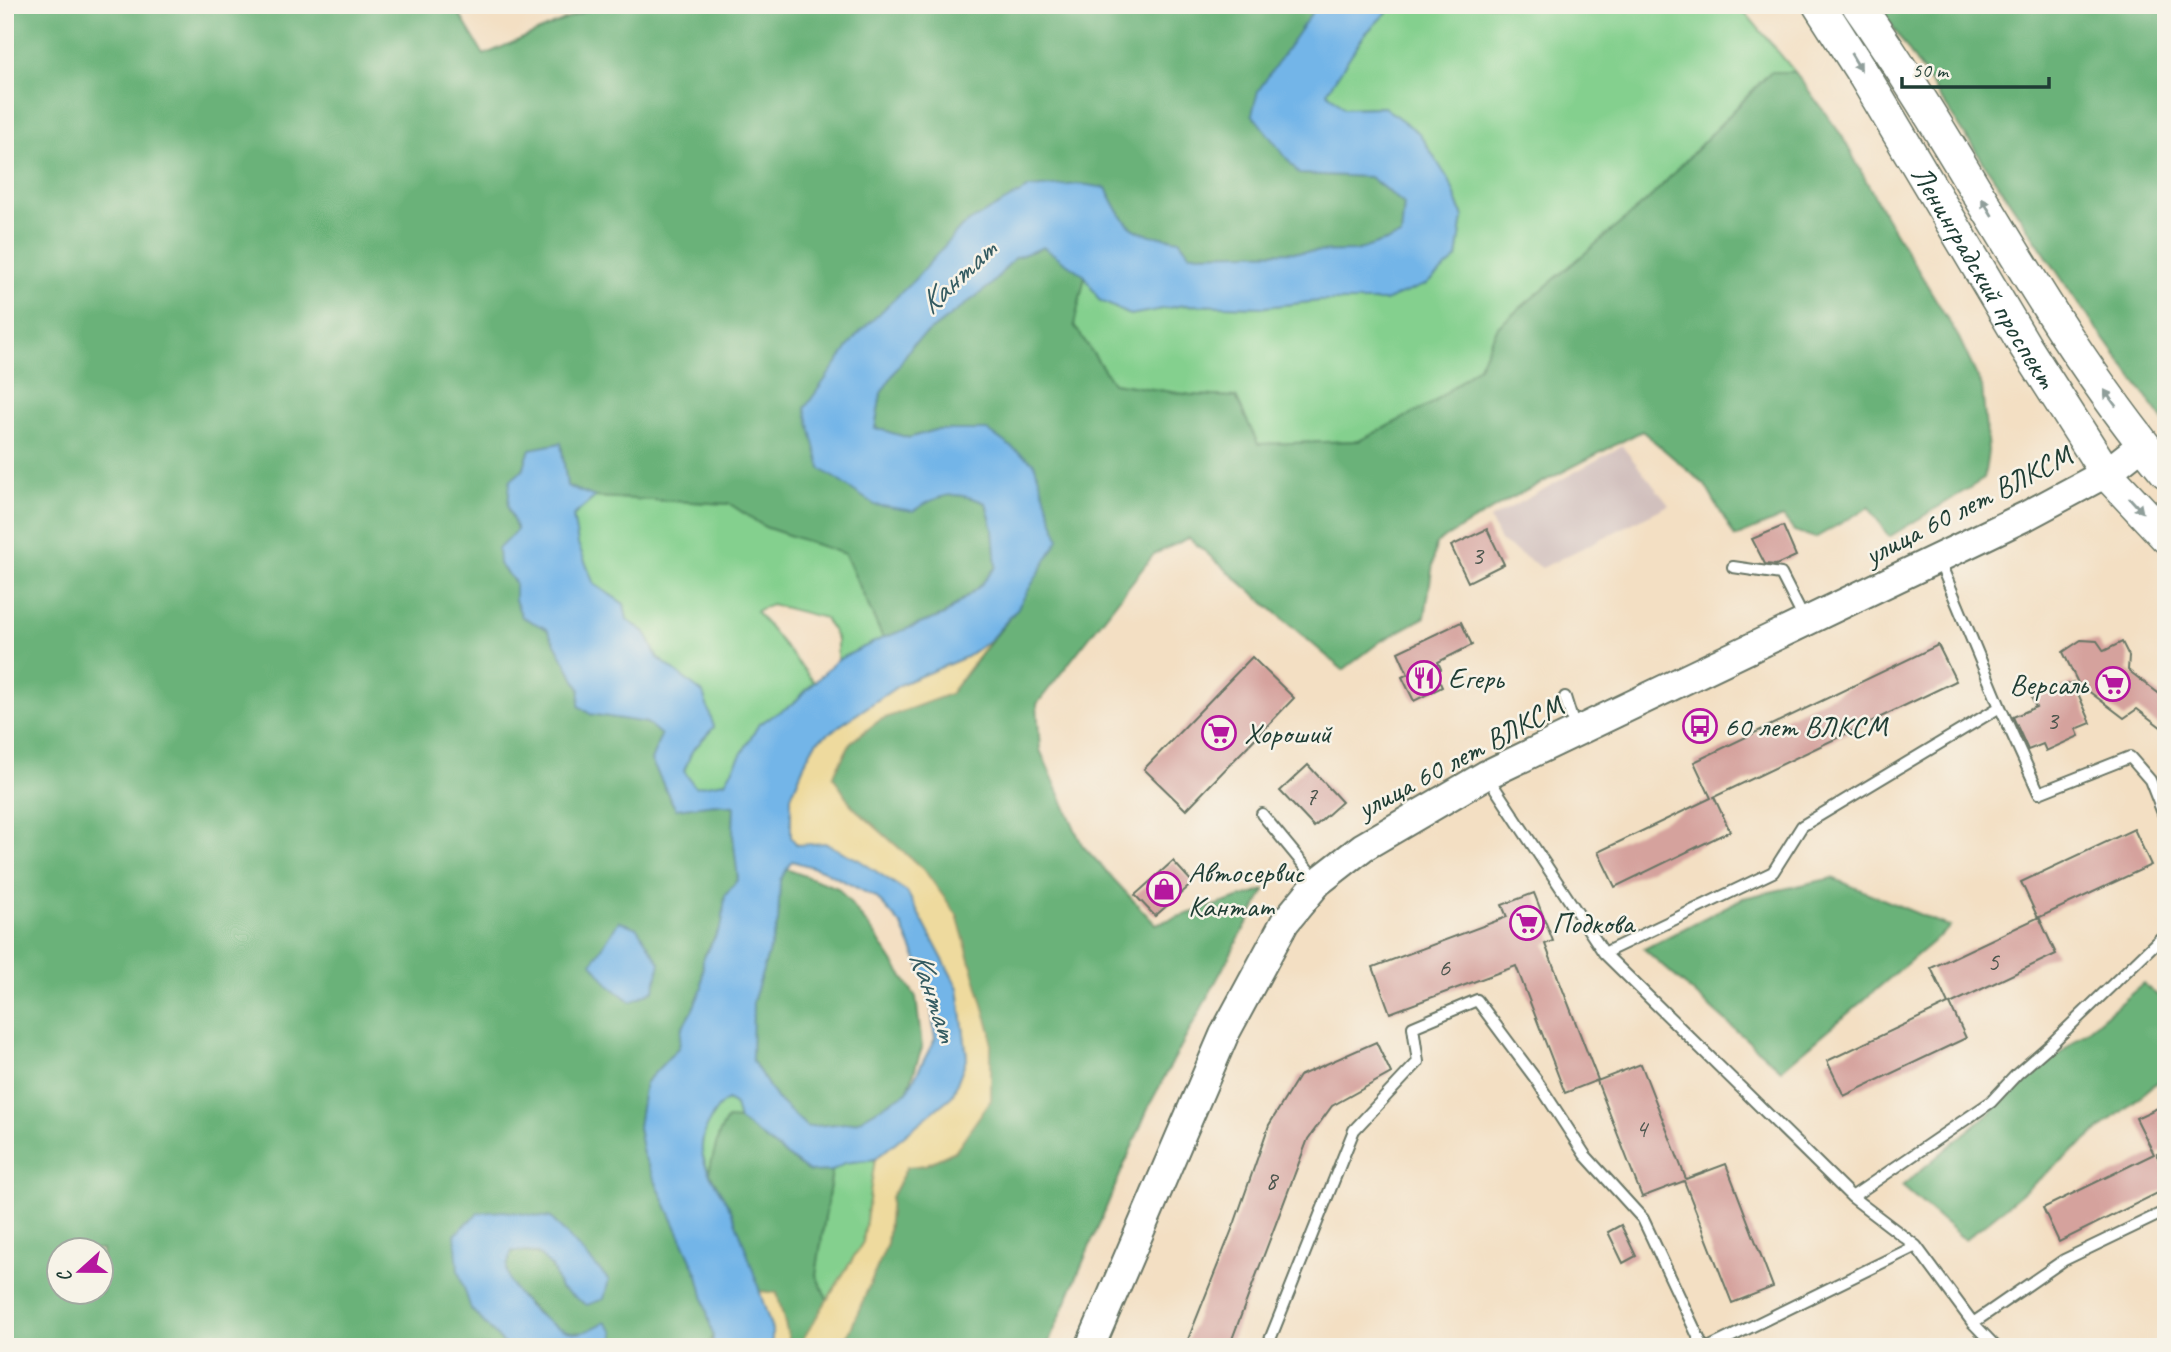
<svg xmlns="http://www.w3.org/2000/svg" width="2171" height="1352" font-family="Caveat,sans-serif">
<rect width="100%" height="100%" fill="#f7f3e8"/>
<filter id="ink" filterUnits="userSpaceOnUse"><feTurbulence type="fractalNoise" baseFrequency=".0143" numOctaves="2"/><feDisplacementMap in="SourceGraphic" scale="14" xChannelSelector="R" yChannelSelector="G"/><feConvolveMatrix kernelMatrix="1 2 1 2 8 2 1 2 1" color-interpolation-filters="sRGB"/></filter>
<filter id="wash" filterUnits="userSpaceOnUse"><feTurbulence type="fractalNoise" baseFrequency=".00686" numOctaves="4" result="noise"/><feDisplacementMap in="SourceGraphic" scale="28" xChannelSelector="R" yChannelSelector="G"/><feGaussianBlur stdDeviation="1.57" result="paint"/><feColorMatrix in="noise" values="0 0 0 0 0 0 0 0 0 0 0 0 0 0 0 0 0 1.4 0 .05"/><feComposite in="paint" operator="in"/></filter>
<g filter="url(#wash)">
<rect width="100%" height="100%" fill="#f3dfc3"/>
<path fill="#d1c0bd" d="M1622,446l47,59 -127,63 -42,-27 -10,-22z"/>
<path fill="#84d08e" stroke="#528661" stroke-width="2" d="M1394,5h345l56,67h-25l-121,127 -151,128 -19,39 -46,37 -74,38 -101,3 -22,-47 -45,-2 -78,-12 -39,-58 11,-49 14,24 31,15 54,-10 81,2 54,-6 138,-43 6,-42 -13,-34 -66,-75 -40,1 -18,-16 38,-57z
M595,497l135,7 35,23 80,27 38,84 -46,22v-21l-12,-21 -54,-14 -15,7 58,71 -21,22 -34,20 -33,58 -31,6 -11,-17 8,-20 22,-24 -43,-58 -14,-12 -12,-25 -18,-12 -3,-16 -30,-20 -16,-40 -5,-28z
M727,1100l8,5 4,15 -12,-1 -8,15 -10,38c-2,-6 -7,-15 -7,-22 -1,-15 11,-42 25,-50z
M875,1159l-12,83 -35,59 -12,-26 16,-104 13,-8z"/>
<path fill="#6bb279" stroke="#457856" stroke-width="2" fill-rule="evenodd" d="M5,5h449l30,50 115,-50h718l-7,14 -11,155 71,3 34,27 -3,32 -45,15 -166,3 -11,-14c-49,-8 -50,-7 -73,-52l-144,38 -157,182 108,103c28,-18 41,-21 73,-8l7,26 3,38 -16,19 -37,29 -60,23 -38,-84 -80,-27 -35,-23 -135,-7 -28,-11 -6,-43 -31,6 -7,21 -12,11 -3,26 9,23 -18,19v15l16,18v18l7,16 25,13 33,60 11,25 57,9 13,12 -10,26c10,16 15,32 25,48l39,-5 19,2 -1,29 5,44 -13,17 -3,28 -19,34 -1,30 -9,21 -11,19 -3,19 -34,36 -7,44 5,27 55,121 15,61 -5,11h-92l-3,-16 -31,2 -19,-2 -19,-12 -32,-30 -6,-20 6,-18c33,2 37,6 48,37l13,-45 -22,-25 -47,-7 -33,98 36,38h-502zM60,1250h42v42h-42z
M1878,5h288v419l-92,-127z
M1771,72h24l47,64 41,76 76,126 23,49 6,64 -4,28 -95,58 -20,-30 -54,31 -21,-7 -11,-14 -48,20 -30,-52 -63,-54 -132,68 -74,44 -11,74 -44,24 -38,29 -154,-132 -35,16 -117,150 3,46 42,95 73,79 110,-34 -115,214 -103,243h-208l8,-9 40,-94 4,-47 16,-30 18,-2 30,-14 -30,-280 -73,-65 -19,-30 18,-34 29,-22 70,-26 67,-85 41,-70 -123,-109 -26,8 -34,-10 6,-35 32,-49 78,-59 23,-27 30,-11 41,29 -11,49 39,58 78,12 45,2 22,47 101,-3 74,-38 46,-37 19,-39 151,-128z
M786,869l52,19 36,45 42,64 6,51 -15,44 -51,30 -49,5 -31,-29 -24,-38 1,-58 25,-80 2,-42z
M1832,878l118,49 -169,143 -137,-121 99,-51z
M2143,984l23,18v73l-201,165 -63,-54z
M727,1119l12,1 70,52 23,-1 -16,104 12,26 -30,46h-7l-14,-54 -18,-2 -28,-81 -22,-38 10,-38z"/>
<path fill="#eeda9e" stroke="#868c69" stroke-width="2" d="M990,640l-40,54 -70,26 -29,22 -18,34 19,30 73,65 32,44 34,117v68l-36,51 -30,14 -18,2 -16,30 -4,47 -40,94 -8,9h-41l65,-105 12,-83 77,-63 15,-39 -9,-69 -51,-96 -110,-47 -6,-8v-41l16,-38 9,-16 85,-58 65,-27z
M759,1291l18,2 14,54h-19v-17z"/>
<path fill="#73b5e8" stroke="#49798e" stroke-width="2" fill-rule="evenodd" d="M1317,5h77l-30,30 -37,57 17,16 40,-1 35,26 31,49 13,35 -6,41 -30,26 -42,17h-66l-54,6 -81,-2 -54,10 -31,-15 -14,-24 -42,-29 -29,11 -23,27 -78,59 -32,49 -6,35 34,10 26,-8h52l47,33 25,76 -42,70 -27,31 -24,17 -65,27 -85,58 -9,16 -16,38v41l6,8 28,-2 34,17 48,32 51,96 9,69 -15,39 -77,63 -30,4 -13,8 -23,1 -70,-52 -4,-15 -8,-5c-14,8 -27,36 -25,52 3,22 20,39 29,59 17,38 28,80 41,119v17h-59v-11l-15,-61 -55,-121 -5,-27 7,-44 34,-36 3,-19 11,-19 9,-21 1,-29 19,-35 3,-28 13,-17 -5,-44 1,-29 -19,-2 -39,5c-10,-16 -15,-32 -25,-48l10,-26 -14,-12 -57,-9 -11,-8 1,-17 -33,-60 -25,-12 -7,-17v-18l-16,-18 -1,-15 19,-19 -9,-23 2,-26 13,-11 7,-21 31,-6 6,43 28,11 -22,19 5,28 16,40 30,20 3,16 18,12 12,25 46,36 11,34 -22,24 -8,20 11,16 30,-5 34,-58 34,-20 44,-44 46,-22 61,-23 36,-29 16,-19 -3,-38 -7,-26c-32,-13 -45,-10 -73,8l-38,-6 -54,-36 -16,-61 51,-72 60,-58 46,-52 67,-38 52,-4 25,4c23,45 24,44 73,52l11,14 166,-3 45,-15 3,-32 -34,-27 -71,-3 -47,-60 6,-23zM792,861l30,9 55,28 25,28 27,61 6,52 -28,53 -51,30 -49,5 -31,-29 -24,-38 1,-58 25,-80 2,-42z
M619,921l18,7 23,35 -6,27 -23,12 -21,-16 -18,-23z
M504,1211l47,7 58,62 -5,19 -17,6 -27,-17 -8,-21 -15,-14 -25,-2c-2,6 -6,14 -5,21 4,25 46,61 72,61 9,-1 18,-7 26,-11l8,9 3,16h-109l-36,-38 -13,-39 -3,-36 23,-21z"/>
<g id="blocks">
<path fill="#d5a29d" d="M1783,526l13,30 -20,9 -11,-1 -13,-25z
M1487,529l17,35 -36,18 -17,-36z
M1461,622l11,23 -34,17 3,7 -6,3 7,15 -28,14 -12,-24 6,-3 -10,-22z
M2081,640l16,1 7,10 18,-9 7,14 -1,14 38,29v32l-29,-22 -13,9 -46,-35 -15,-31z
M1938,645l18,36 -242,116 16,34 -115,56 -17,-35 113,-54 -17,-36z
M1252,657l42,41 -108,112 -42,-41z
M2073,682l18,41 -15,6 3,7 -33,15 -3,-7 -15,6 -15,-33 23,-10 -4,-8z
M1308,765l34,37 -28,25 -34,-36z
M2134,829l17,36 -113,53 -17,-36z
M1173,861l20,22 -38,33 -20,-21z
M1534,893l19,48 -8,3 53,136 -33,13 -49,-127 -126,47 -17,-46 134,-50 -5,-12z
M2039,917l17,37 -106,50 16,34 -122,58 -17,-35 121,-57 -17,-36z
M1376,1042l15,31 -59,33 -24,33 -79,208h-44l50,-125 34,-97 30,-49z
M1641,1064l45,115 40,-15 47,123 -41,16 -48,-122 -42,16 -45,-116z
M2166,1104v46l-9,4 9,18v17l-107,53 -16,-34 111,-54 -18,-36z
M1621,1225l15,31 -13,7 -15,-31z"/>
</g>
</g>
<g filter="url(#ink)">
<use href="#blocks" fill-opacity="0" stroke="#697666" stroke-width="2"/>
<g fill="none" stroke-linecap="round" stroke-linejoin="round">
<g stroke="#697666" stroke-width="14">
<path id="service" d="M1938,558l62,149 39,86 91,-36 20,23 16,41
M1733,567l48,7 23,45
M1565,697l10,32
M1487,776l117,177 248,244 64,49 57,77 91,-63 102,-49
M1262,814l56,68
M1604,953l169,-81 29,-46 198,-119
M1852,1197l139,-95 26,-28 33,-29 116,-112
M1973,1323l23,24
M1267,1347l87,-217 64,-68 -5,-35 64,-27 58,78 50,77 58,64 60,128
M1710,1347l206,-101"/>
</g>
<g stroke="#697666" stroke-width="32">
<path id="tertiary" d="M1090,1347l134,-312 61,-113 33,-40 45,-35 123,-72 540,-259 80,-43 37,-29"/>
</g>
<g stroke="#697666" stroke-width="35">
<g id="secondary">
<path id="s1" d="M1819,5l46,72 160,269 81,127 60,64"/>
<path d="M1858,5c107,152 188,323 308,467"/>
</g>
</g>
<use href="#service" stroke="#fff" stroke-width="10"/>
<use href="#tertiary" stroke="#fff" stroke-width="28"/>
<use href="#secondary" stroke="#fff" stroke-width="32"/>
</g>
<defs><path id="oneway-solid" d="M-6-.8H1V-3.2L6.5 0L1 3.2V.8H-6Z" transform="scale(1.75)"/></defs>
<g fill="#8f9e9a">
<use href="#oneway-solid" transform="translate(1856 62) rotate(59)"/>
<use href="#oneway-solid" transform="translate(1987 207) rotate(-121)"/>
<use href="#oneway-solid" transform="translate(2110 398) rotate(-126)"/>
<use href="#oneway-solid" transform="translate(2136 505) rotate(48)"/>
</g>
</g>
<defs>
<g id="restaurant-ring" transform="scale(1.75)"><circle r="9.5" fill="#f7f3e8" stroke="#b5179e" stroke-width="1.5"/><path d="M-5-6h1v4h1v-4h1v4h1v-4h1v5L-1.5 .5V6h-2V.5L-5-1ZM5-6V6H3V1.5H1.5Q1.5-4 5-6Z" fill="#b5179e"/></g>
<g id="supermarket-ring" transform="scale(1.75)"><circle r="9.5" fill="#f7f3e8" stroke="#b5179e" stroke-width="1.5"/><path d="M-6-5.5h2.5l.6 2H6L4.5 2H-2.5L-4.4-4H-6ZM-1.5 3.2a1.3 1.3 0 1 0 .1 0ZM3 3.2a1.3 1.3 0 1 0 .1 0Z" fill="#b5179e"/></g>
<g id="bus-ring" transform="scale(1.75)"><circle r="9.5" fill="#f7f3e8" stroke="#b5179e" stroke-width="1.5"/><path d="M-5-6H5V4H4V6H2V4H-2V6H-4V4H-5ZM-3.5-4V0h7V-4ZM-3.5 1.2v1.5H-2V1.2ZM2 1.2v1.5H3.5V1.2Z" fill="#b5179e"/></g>
<g id="shop-ring" transform="scale(1.75)"><circle r="9.5" fill="#f7f3e8" stroke="#b5179e" stroke-width="1.5"/><path d="M-5-2.5h2.3a2.7 3.5 0 0 1 5.4 0H5L5.5 6h-11ZM-1.5-2.5h3a1.5 2.3 0 0 0-3 0Z" fill="#b5179e"/></g>
</defs>
<g fill-rule="evenodd">
<use href="#restaurant-ring" x="1424" y="678"/>
<use href="#supermarket-ring" x="2113" y="684"/>
<use href="#bus-ring" x="1700" y="726"/>
<use href="#supermarket-ring" x="1219" y="733"/>
<use href="#shop-ring" x="1164" y="889"/>
<use href="#supermarket-ring" x="1527" y="923"/>
</g>
<g text-anchor="middle" stroke-width="5" stroke-linejoin="round" paint-order="stroke">
<g font-size="26" fill="#4c564e">
<text x="1477" y="564">3</text>
<text x="2052" y="729">3</text>
<text x="1311" y="805">7</text>
<text x="1993" y="970">5</text>
<text x="1444" y="976">6</text>
<text x="1641" y="1137">4</text>
<text x="1271" y="1189">8</text>
</g>
<g font-size="30" fill="#1f3d34" stroke="#f7f3e8">
<text dy="10" stroke="none"><textPath href="#s1" startOffset="318">Ленинградский проспект</textPath></text>
<text transform="translate(1968 505) rotate(-27)" y="10">улица 60 лет ВЛКСМ</text>
<text transform="translate(1460 757) rotate(-28)" y="10">улица 60 лет ВЛКСМ</text>
</g>
<g font-size="30" fill="#1f3d34" stroke="#f7f3e8" text-anchor="start">
<text x="1448" y="688">Егерь</text>
<text x="2088" y="694" text-anchor="end">Версаль</text>
<text x="1724" y="736">60 лет ВЛКСМ</text>
<text x="1244" y="743">Хороший</text>
<text x="1188" y="882">Автосервис<tspan x="1188" dy="34">Кантат</tspan></text>
<text x="1552" y="933">Подкова</text>
</g>
<g font-size="32" font-style="italic" fill="#345b61" stroke="#f7f3e8">
<text transform="translate(957 276) rotate(-43)" y="11">Кантат</text>
<text transform="translate(935 996) rotate(71)" y="11">Кантат</text>
</g>
</g>
<rect width="2171" height="1352" fill="none" stroke="#f7f3e8" stroke-width="28"/>
<g transform="translate(80 1271) rotate(249)"><circle r="33" fill="#f7f3e8" stroke="#a1aaa0" stroke-width="2"/>
<path d="M0-5L12 26L0 18L-12 26Z" fill="#b5179e"/>
<text y="-10" font-size="19" font-weight="bold" text-anchor="middle" fill="#1f3d34">С</text>
</g>
<path d="M1902 77v10h147v-10" fill="none" stroke="#1f3d34" stroke-width="3.5"/>
<text x="1912" y="77" font-size="21" fill="#1f3d34" stroke="#f7f3e8" stroke-width="5" paint-order="stroke">50 m</text>
</svg>
